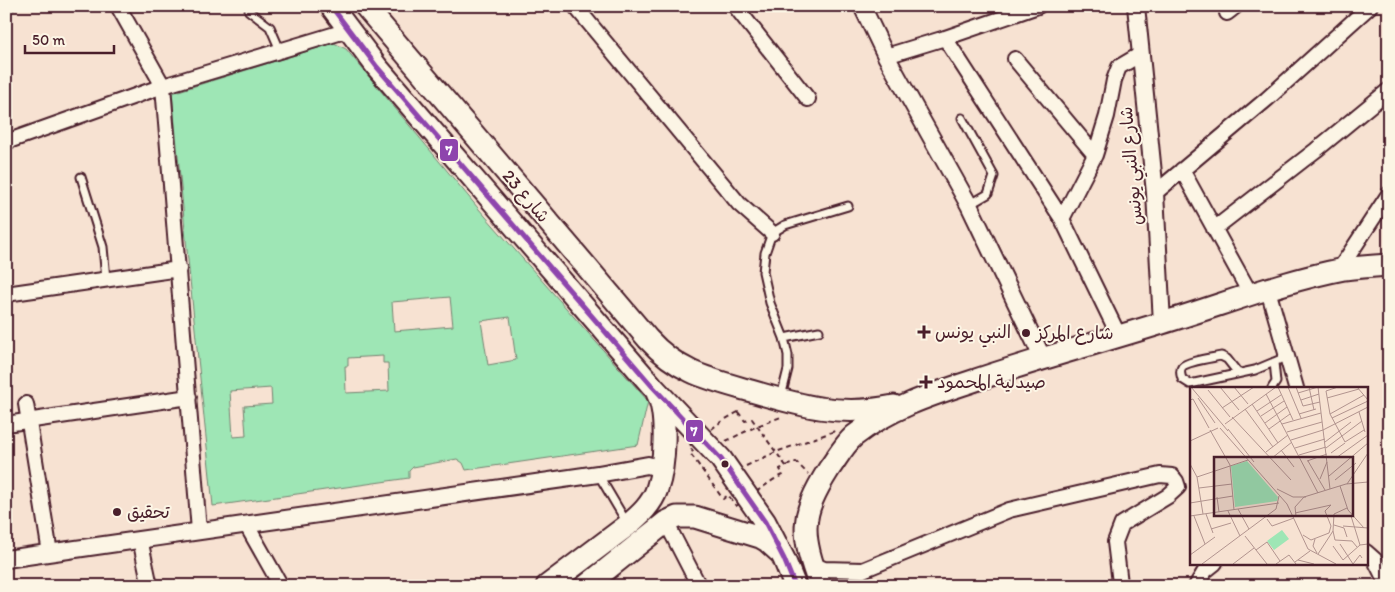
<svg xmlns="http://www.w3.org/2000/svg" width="1395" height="592" font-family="Itim,'Playpen Sans Arabic',sans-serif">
<rect width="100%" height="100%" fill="#f7e2d2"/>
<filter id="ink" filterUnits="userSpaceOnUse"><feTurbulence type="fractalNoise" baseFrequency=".02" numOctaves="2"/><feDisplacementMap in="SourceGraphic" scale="10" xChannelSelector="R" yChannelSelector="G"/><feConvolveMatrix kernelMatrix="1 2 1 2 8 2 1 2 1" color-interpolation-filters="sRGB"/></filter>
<g filter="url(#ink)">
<path fill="#9ee6b5" stroke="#748270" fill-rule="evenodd" d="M334,43l12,6 132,159 170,193 -10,44 -172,25 -3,-7 -6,-4 -44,8 -4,4v7l-196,28 -26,-256 -15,-157zM450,297l3,29 -59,5 -2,-29zM510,317l6,43 -28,5 -7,-44zM383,356v7h5l1,28 -43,2 -1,-27h3v-8zM271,388l1,16 -28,2 2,30 -13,1 -3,-46z"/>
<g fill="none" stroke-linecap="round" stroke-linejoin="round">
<g stroke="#4a1f2b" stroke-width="11">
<path id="service" d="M6,8l4,-2
M249,11l21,16 10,23
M962,118l32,58 -6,18 -19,11
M81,177l22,70 3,32
M784,338l35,-7
M1238,373l-11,-14 -6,-3c-9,2 -34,5 -39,11 -3,4 -1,8 0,12l8,5 65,-14 31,-13
M1272,388l4,-6 -2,-20
M781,397l7,-28v-14l-4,-17 -14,-35 -7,-31 2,-19 7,-20 13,-8 63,-19
M598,474l29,49"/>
</g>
<g stroke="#4a1f2b" stroke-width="18">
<path id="minor" d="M118,6l45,80 36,445
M575,6l164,198 33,29
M735,6l73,93
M1227,13l9,-7
M945,38l117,181 57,117
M886,56l59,-18 93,-32
M1015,59l80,96
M6,142l157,-56 179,-54
M1182,170l69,125
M1155,193l112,-94 103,-93
M1062,219l33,-64 12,-39 7,-36 5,-13 22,-13
M1214,229l102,-79 73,-60
M1339,270l50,-76
M1268,290l28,98
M6,294l173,-25
M26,404l24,149
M6,424l183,-27
M666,522l33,64
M246,524l35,62
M140,539l10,47
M1366,552l9,8 13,26
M812,564l12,5 39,1 146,-60 151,-35 12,1 4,5 2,6 -10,9 -46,28 -7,18 5,41 2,3
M1196,586l9,-15 10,-8"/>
</g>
<g stroke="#4a1f2b" stroke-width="20">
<path id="tertiary" d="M862,6l24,50 83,149 74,154
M1136,6l19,187 7,130
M6,559l592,-85 50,-9 9,3 2,5 1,6"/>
</g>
<g stroke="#4a1f2b" stroke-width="25">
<path id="primary" d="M331,6l46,61 276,320 68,72 44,63 19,37 11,27
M365,6l283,333c31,34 61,40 103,52 51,15 89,26 143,15
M547,586l81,-61c12,-10 24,-21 29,-36 8,-23 11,-75 0,-96
M586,586l80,-64 11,-5h18l65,20 7,4 11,10
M820,586c-19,-52 -21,-70 9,-117 8,-11 15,-24 25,-33 34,-27 76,-41 116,-54 64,-22 128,-39 192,-59 60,-18 120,-42 182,-54 15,-2 30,-3 45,-4"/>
</g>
<path stroke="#4a1f2b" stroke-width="2" stroke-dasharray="5 4" stroke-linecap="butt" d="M738,412l7,9 7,-2 34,47 -6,3 3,6 -10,5 -37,26 -8,-11 -5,4 -33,-46 3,-2 -4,-5 33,-25z
M726,441l31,-15 24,-9
M746,466l30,-14 59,-21
M786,466l10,-4 12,12"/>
<use href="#service" stroke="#fcf5e5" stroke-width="7"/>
<use href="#minor" stroke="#fcf5e5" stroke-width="14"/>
<use href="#tertiary" stroke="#fcf5e5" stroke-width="16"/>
<use href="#primary" stroke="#fcf5e5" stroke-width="21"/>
<g stroke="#fcf5e5" stroke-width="9">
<path id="bus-1" d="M331,6l46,61 276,320 68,72 44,63 19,37 11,27"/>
</g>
<use href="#bus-1" stroke="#8e44ad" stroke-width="5"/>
</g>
</g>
<g fill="#4a1f2b" stroke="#fcf5e5" stroke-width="2">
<path d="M921.5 324.5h5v5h5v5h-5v5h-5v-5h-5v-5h5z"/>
<circle cx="1026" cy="333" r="5"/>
<path d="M923.5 374.5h5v5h5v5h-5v5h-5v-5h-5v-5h5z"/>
<circle cx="725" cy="464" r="4.5"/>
<circle cx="117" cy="512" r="5"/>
</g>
<g text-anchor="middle" stroke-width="4" stroke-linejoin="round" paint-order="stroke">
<g font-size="18" fill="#4a1f2b" stroke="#fcf5e5">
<text transform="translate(1131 166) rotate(-95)" y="6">شارع النبي يونس</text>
<text transform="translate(526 196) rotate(50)" y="6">شارع 23</text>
</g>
<g font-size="18" fill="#4a1f2b" stroke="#fcf5e5" text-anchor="start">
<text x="935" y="338">النبي يونس</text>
<text x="1036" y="339">شارع المركز</text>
<text x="937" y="388">صيدلية المحمود</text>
<text x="127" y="518">تحقيق</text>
</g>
</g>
<g transform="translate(1190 387)">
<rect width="178" height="178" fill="#f7e2d2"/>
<path d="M57,74l31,36 -1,4 -42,6 -4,-41zM92,143l7,9 -15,11 -7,-9z" fill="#9ee6b5"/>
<path fill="none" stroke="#b2948f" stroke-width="1" d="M1,0l37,44M30,0l19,23M44,0l14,17M88,0l15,33M98,0l13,31M106,0l7,19 17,-4M119,0l5,23M128,0l12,102M148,0l-12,4 4,23 15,28 19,-12M167,0l11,13M18,3l22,27M108,6l20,-6M76,7l52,99M8,11l17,25M137,11l32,-9M0,13l3,-1 16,29M111,13l18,-6M62,17l26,39M32,21l32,-21M55,22l28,38M67,24l24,-16M169,25l6,20M109,27l17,-5M140,27l34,-19M71,29l23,-15M42,30l59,63M142,31l36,-17M75,36l22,-16M35,37l51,-37M92,37l39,-11M30,41l67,76 21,45 28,15M38,42l26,33M79,42l21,-15M20,43l20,35 4,45M97,45l35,-10M101,53l32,-10 45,-23M0,54l28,-13M135,55l26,-20M105,61l30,-9M136,61l36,-27M91,63l13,17M76,65l22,-17M141,66l14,-10M109,68l27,-8M82,71l20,-16M146,71l32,-23M117,74l20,-7M118,74l17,29M0,77l7,13 6,37M139,89l39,-33M7,90l51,-17M130,92l7,-17M145,93l21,-17M157,97l21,-31M150,99l8,24 16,18M9,101l33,-4M87,102l16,8h13M27,110l2,15M0,116l43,-7M48,122l11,20M38,124l12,25M105,126l36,-8 -6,6 6,15 -2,7 -18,7 -8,-5M16,127l7,19M0,129l89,-13M4,129l11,28M106,129l-1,-9 9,-10 42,-13 22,-2M161,129l9,29M77,132l5,7 22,-8M144,138l10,3 3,9M153,139l25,2M21,142l20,-6M143,144l2,9 17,1 5,6M55,149l22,28M125,152l-2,7 4,7M150,157l13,20 7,-9 2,3M143,159l10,14 17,-15 8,-1M66,163l11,-8 13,19M128,167l15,-23 1,-17 13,-6M0,168l25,-18M108,173l16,4M105,175l15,-11M12,177l74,-55 3,-13M43,177l21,-16M86,177l13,-9 7,9"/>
<path fill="#4a1f2b" fill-opacity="0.15" stroke="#4a1f2b" stroke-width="2.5" d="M24,70h139v59h-139z"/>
<rect width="178" height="178" fill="none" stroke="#4a1f2b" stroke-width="2.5"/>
</g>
<g stroke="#fcf5e5" stroke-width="2">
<rect x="439" y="138" width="20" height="24" rx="5" fill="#8e44ad"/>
<rect x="685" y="419" width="19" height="24" rx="5" fill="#8e44ad"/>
</g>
<g font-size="14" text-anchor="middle" font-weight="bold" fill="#fff">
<text x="449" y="155">7</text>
<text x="694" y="436">7</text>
</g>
<rect width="1395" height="592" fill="none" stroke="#fcf5e5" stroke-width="25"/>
<rect x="12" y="12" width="1370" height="567" fill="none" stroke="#4a1f2b" stroke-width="2" filter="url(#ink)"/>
<path d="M25 45v8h89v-8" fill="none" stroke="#4a1f2b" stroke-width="2.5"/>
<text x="32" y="45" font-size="15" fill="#4a1f2b" stroke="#fcf5e5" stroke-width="4" paint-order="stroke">50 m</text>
</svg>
